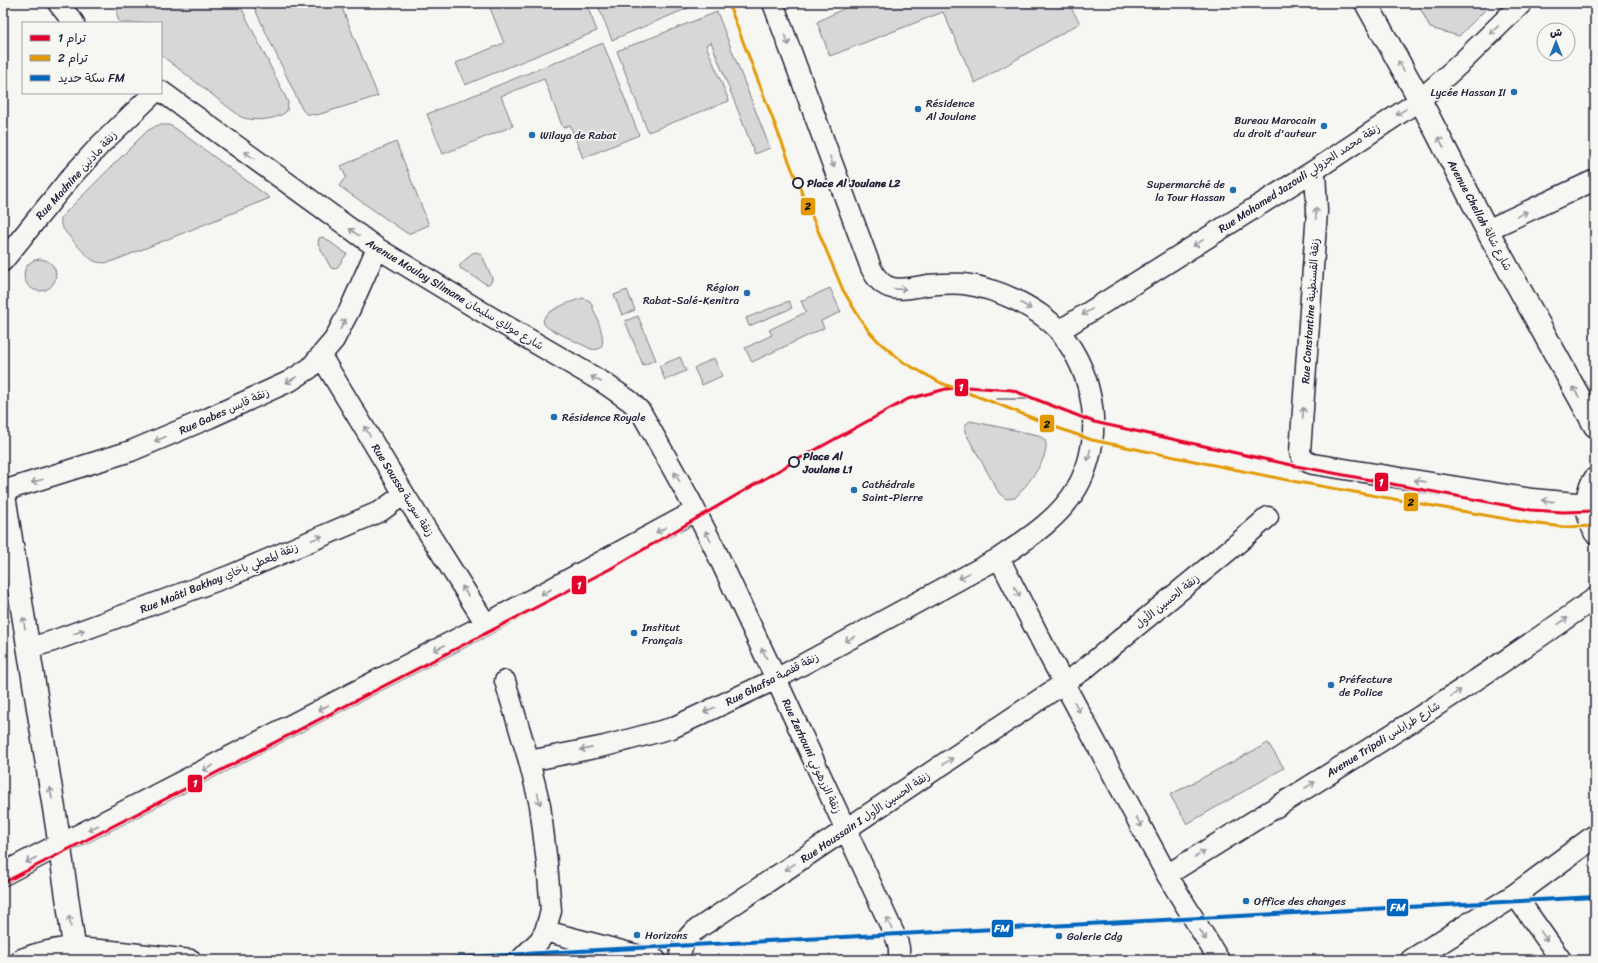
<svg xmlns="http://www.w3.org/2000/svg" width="1598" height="963" font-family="Sriracha,'Playpen Sans Arabic',sans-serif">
<rect width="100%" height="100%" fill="#f6f6f2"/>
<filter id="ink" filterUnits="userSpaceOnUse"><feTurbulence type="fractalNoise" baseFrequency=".025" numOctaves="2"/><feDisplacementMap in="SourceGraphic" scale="8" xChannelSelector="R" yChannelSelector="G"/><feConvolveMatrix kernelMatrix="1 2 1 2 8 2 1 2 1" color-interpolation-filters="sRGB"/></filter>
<g filter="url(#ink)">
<path fill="#d7d7d7" stroke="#7c7c89" d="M120,3h119l49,99 -1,9c-9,9 -34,11 -46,6l-80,-62v-32h-41c-4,-7 -4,-13 0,-20z
M252,3h88l38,93 -61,19 -11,-1 -4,-5z
M488,3h98l11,28 -132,54 -9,-22 48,-20z
M597,3h103l-88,37z
M855,3h213l12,20 -105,60 -32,-71 -113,44 -13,-34z
M1418,3h74l-33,33 -29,-8z
M717,12l53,136 -15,6 -44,-112 -5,3 23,56 -81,31 -31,-81z
M603,43l36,92 -56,23 -13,-33 -7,3 -19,-49 -43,17 12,30 -70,28 -16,-40z
M158,125h11l6,3 95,70 -154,62c-7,3 -15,4 -22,1 -6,-3 -30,-29 -33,-36 -1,-3 0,-6 1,-9l85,-85z
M396,142l33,83 -21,9 -69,-48 7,-9 -5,-11z
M323,237l24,17 -11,15 -5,-1 -13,-24 1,-6z
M477,252l5,3 10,23v3l-3,3h-3l-26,-16v-3l12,-12z
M24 275a16 16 0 1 1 32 0a16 16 0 1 1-32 0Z
M830,288l11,24 -20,9 3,7 -72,34 -7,-14 27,-13 -3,-5 37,-18 -5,-11z
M627,290l8,20 -13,5 -8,-20z
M583,298l7,3 2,4c3,10 23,49 -1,44l-41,-20c-24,-13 23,-28 33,-31z
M789,301l3,7 -43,18 -3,-8z
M638,316l18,44 -13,5 -18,-44z
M680,357l6,14 -21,9 -6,-14z
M714,358l8,18 -20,9 -8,-17z
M970,421l68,14 7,5c7,16 -19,46 -30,58l-9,1 -7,-6 -34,-61v-7z
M1268,743l16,25 -97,56 -17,-29z"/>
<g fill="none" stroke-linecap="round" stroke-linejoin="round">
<g stroke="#22223b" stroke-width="23">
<path id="street" d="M58,3l16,20
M161,91l216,157 112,68 115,67 26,18 11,11 49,88 25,49 61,130 121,261 2,8v12
M1315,170l2,41 -17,241c2,7 6,10 13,12l219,35 55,5
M1487,230l108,-50
M3,261l67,-83 30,-33 54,-52
M1059,331l256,-161 105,-70 43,-39 59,-58
M321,356l83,138 82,130
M3,491l128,-40 78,-33 81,-37 20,-13 24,-28 16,-31 27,-61
M999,558l46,90 122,227 52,85
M28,648l22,-6 55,-20 124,-46 152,-65 23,-17
M505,681l24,80 11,44 7,58 4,48 -6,20 -5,9 -20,20
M529,761l76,-15 67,-18 104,-49 223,-121c28,-19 60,-39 78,-70 28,-51 18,-112 -17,-156 -11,-14 -29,-24 -44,-32 -15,-7 -35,-14 -52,-16 -12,-1 -25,0 -36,1 -25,4 -44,11 -57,-17l-98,-265
M59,845l427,-221 209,-113
M1167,875c144,-90 290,-178 428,-277
M1515,895l46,65
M545,931l111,29
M74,948l38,3 79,9
M680,960c-1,-11 5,-20 13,-28l389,-261 157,-129 29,-25"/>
</g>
<g stroke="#22223b" stroke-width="25">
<path id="secondary" d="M1366,3l54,97 67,130 108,196
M1595,479c-12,17 -8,36 0,53
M3,489l54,338 19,133
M3,874l56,-29
M22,960c17,-7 33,-10 52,-12"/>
</g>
<g stroke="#22223b" stroke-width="25">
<path id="primary" d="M1412,960l103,-65 80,-59"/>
</g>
<use href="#street" stroke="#f6f6f2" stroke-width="20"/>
<use href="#secondary" stroke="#f6f6f2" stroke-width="22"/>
<use href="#primary" stroke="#f6f6f2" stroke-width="22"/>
<path stroke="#22223b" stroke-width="1" d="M997,399h35"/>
<g stroke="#f6f6f2" stroke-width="7">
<path id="rail-1" d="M410,960l1185,-63"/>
</g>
<use href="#rail-1" stroke="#0065bd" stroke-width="4"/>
<g stroke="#f6f6f2" stroke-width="6">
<path id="tram-1" d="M3,883l607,-314 185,-108 113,-62 38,-10 21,-2 45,3 82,32 202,44 235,44 32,2 32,-1"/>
</g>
<g stroke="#f6f6f2" stroke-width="6">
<path id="tram-2" d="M729,5l63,164 51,121 16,27 9,13 11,12 24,20 38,21 54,20 60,24 37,13 200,41 237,42 35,4 31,-1"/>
</g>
<use href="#tram-1" stroke="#e4002b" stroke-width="3"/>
<use href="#tram-2" stroke="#e29906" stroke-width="3"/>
</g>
<defs><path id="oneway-shaft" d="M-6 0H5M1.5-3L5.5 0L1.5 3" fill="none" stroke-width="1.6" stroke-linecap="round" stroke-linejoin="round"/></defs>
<g stroke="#9797a0">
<use href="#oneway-shaft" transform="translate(1494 30) rotate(136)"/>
<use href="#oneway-shaft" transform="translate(787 40) rotate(70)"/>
<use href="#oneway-shaft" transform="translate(1401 66) rotate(-119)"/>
<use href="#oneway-shaft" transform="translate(1401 112) rotate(148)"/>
<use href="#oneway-shaft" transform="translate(1441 142) rotate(-117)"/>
<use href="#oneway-shaft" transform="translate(249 155) rotate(-144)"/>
<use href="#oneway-shaft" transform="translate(832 162) rotate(70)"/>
<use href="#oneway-shaft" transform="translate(1316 213) rotate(-89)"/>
<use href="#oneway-shaft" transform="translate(1522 214) rotate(-25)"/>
<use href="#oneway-shaft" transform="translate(354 232) rotate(-144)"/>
<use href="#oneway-shaft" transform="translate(1198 243) rotate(148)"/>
<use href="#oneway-shaft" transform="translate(900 289) rotate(-1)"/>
<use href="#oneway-shaft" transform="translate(1026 306) rotate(30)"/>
<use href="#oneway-shaft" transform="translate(1087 312) rotate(148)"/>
<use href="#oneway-shaft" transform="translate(343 324) rotate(-63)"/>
<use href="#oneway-shaft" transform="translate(596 379) rotate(-150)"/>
<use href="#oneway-shaft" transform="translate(291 380) rotate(150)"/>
<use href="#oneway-shaft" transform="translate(1576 392) rotate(-120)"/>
<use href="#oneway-shaft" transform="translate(1303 413) rotate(-86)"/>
<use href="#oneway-shaft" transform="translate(367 431) rotate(-121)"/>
<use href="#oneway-shaft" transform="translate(160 439) rotate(157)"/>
<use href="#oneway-shaft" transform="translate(1089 455) rotate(104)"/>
<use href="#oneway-shaft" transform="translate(677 477) rotate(-119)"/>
<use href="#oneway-shaft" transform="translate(37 481) rotate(162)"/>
<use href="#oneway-shaft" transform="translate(1420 481) rotate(-171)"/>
<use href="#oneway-shaft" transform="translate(1548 501) rotate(-174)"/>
<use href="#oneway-shaft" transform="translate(661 530) rotate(152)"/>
<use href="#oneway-shaft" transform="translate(708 536) rotate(-118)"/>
<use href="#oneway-shaft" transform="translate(317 538) rotate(-23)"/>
<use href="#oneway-shaft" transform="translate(964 576) rotate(151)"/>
<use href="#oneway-shaft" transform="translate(465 591) rotate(-122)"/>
<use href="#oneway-shaft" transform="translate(546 592) rotate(152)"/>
<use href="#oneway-shaft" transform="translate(1017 592) rotate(63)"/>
<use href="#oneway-shaft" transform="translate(1563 621) rotate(-35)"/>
<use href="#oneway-shaft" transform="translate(24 623) rotate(-99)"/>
<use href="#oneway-shaft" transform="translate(79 632) rotate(-19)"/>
<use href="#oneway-shaft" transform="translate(850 639) rotate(152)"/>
<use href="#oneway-shaft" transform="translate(439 648) rotate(153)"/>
<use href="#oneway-shaft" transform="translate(764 653) rotate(-115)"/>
<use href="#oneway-shaft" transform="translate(1456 693) rotate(-34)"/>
<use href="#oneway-shaft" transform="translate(1077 707) rotate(62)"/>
<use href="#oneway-shaft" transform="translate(323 708) rotate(153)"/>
<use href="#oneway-shaft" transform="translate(709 710) rotate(155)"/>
<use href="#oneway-shaft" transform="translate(586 749) rotate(169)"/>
<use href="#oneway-shaft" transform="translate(948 761) rotate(-34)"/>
<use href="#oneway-shaft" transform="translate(208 768) rotate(153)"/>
<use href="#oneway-shaft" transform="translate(1310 785) rotate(-32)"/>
<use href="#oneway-shaft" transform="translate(51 793) rotate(-99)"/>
<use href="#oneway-shaft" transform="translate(539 799) rotate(76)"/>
<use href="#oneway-shaft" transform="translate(1139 822) rotate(62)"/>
<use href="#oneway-shaft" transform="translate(93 828) rotate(153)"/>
<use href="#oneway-shaft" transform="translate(1200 854) rotate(-32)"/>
<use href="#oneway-shaft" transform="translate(31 860) rotate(153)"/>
<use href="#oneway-shaft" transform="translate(790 867) rotate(146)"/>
<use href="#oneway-shaft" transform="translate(70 921) rotate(-98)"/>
<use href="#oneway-shaft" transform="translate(889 923) rotate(-115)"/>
<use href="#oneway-shaft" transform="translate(1203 935) rotate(58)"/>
<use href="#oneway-shaft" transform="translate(1544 936) rotate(55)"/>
</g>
</g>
<g fill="#1f6fb2" stroke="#f6f6f2" stroke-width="1.5">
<circle cx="1514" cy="92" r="4"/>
<circle cx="918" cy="109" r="4"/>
<circle cx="1324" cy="126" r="4"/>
<circle cx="532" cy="135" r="4"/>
<circle cx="1233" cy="190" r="4"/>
<circle cx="747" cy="293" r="4"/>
<circle cx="554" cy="417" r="4"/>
<circle cx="854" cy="490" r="4"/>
<circle cx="634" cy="633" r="4"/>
<circle cx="1331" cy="685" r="4"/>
<circle cx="1246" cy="901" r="4"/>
<circle cx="637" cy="935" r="4"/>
<circle cx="1059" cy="936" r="4"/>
</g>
<g fill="#f6f6f2" stroke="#22223b" stroke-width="2">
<circle cx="798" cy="183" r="5"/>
<circle cx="794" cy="462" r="5"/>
</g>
<g text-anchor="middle" stroke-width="3.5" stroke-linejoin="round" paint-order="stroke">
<g font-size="11" fill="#22223b" stroke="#f6f6f2" text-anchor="start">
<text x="1506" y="96" text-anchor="end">Lycée Hassan II</text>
<text x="926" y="107">Résidence<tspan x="926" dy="13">Al Joulane</tspan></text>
<text x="1316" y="124" text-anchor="end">Bureau Marocain<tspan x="1316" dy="13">du droit d'auteur</tspan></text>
<text x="540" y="139">Wilaya de Rabat</text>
<text x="1225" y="188" text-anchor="end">Supermarché de<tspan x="1225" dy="13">la Tour Hassan</tspan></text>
<text x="739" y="291" text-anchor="end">Région<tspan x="739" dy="13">Rabat-Salé-Kenitra</tspan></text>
<text x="562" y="421">Résidence Royale</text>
<text x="862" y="488">Cathédrale<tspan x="862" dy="13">Saint-Pierre</tspan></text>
<text x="642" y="631">Institut<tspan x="642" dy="13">Français</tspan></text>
<text x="1339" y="683">Préfecture<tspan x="1339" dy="13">de Police</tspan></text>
<text x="1254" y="905">Office des changes</text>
<text x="645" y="939">Horizons</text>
<text x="1067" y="940">Galerie Cdg</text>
</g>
<g font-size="11" fill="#22223b" stroke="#f6f6f2">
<text transform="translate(76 175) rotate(-48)" y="4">Rue Madnine زنقة مادنين</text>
<text transform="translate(1299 178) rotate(-33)" y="4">Rue Mohamed Jazouli زنقة محمد الجزولي</text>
<text transform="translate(1480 215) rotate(62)" y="4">Avenue Chellah شارع شالة</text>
<text transform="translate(455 294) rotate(31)" y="4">Avenue Moulay Slimane شارع مولاي سليمان</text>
<text transform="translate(1310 311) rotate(-86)" y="4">Rue Constantine زنقة القسنطينة</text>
<text transform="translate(224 411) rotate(-24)" y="4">Rue Gabes زنقة قابس</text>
<text transform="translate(403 490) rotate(58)" y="4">Rue Soussa زنقة سوسة</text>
<text transform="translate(219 578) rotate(-22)" y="4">Rue Maâti Bakhay زنقة المعطي باخاي</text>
<text transform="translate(1167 601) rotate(-39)" y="4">زنقة الحسين الأول</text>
<text transform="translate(772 679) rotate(-27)" y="4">Rue Ghafsa زنقة قفصة</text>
<text transform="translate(1383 739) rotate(-32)" y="4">Avenue Tripoli شارع طرابلس</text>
<text transform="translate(812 756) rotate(65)" y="4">Rue Zerhouni زنقة الزرهوني</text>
<text transform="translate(865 817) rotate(-34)" y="4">Rue Houssain I زنقة الحسين الأول</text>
</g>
<g font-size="11" font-weight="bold" fill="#22223b" stroke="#f6f6f2" text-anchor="start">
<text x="807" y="187">Place Al Joulane L2</text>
<text x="803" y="460">Place Al<tspan x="803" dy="13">Joulane L1</tspan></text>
</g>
</g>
<g stroke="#f6f6f2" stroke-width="1.5">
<rect x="800" y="197" width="16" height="19" rx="4" fill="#e29906"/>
<rect x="954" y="378" width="15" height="19" rx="4" fill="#e4002b"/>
<rect x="1039" y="414" width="16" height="19" rx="4" fill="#e29906"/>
<rect x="1374" y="472" width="15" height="20" rx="4" fill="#e4002b"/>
<rect x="1403" y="492" width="16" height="20" rx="4" fill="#e29906"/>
<rect x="571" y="575" width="16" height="20" rx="4" fill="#e4002b"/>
<rect x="187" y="774" width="16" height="19" rx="4" fill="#e4002b"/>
<rect x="1386" y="898" width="23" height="19" rx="4" fill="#0065bd"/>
<rect x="991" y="919" width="23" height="19" rx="4" fill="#0065bd"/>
</g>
<g font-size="11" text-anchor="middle" font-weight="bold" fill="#fff">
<text x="961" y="391">1</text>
<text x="1381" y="486">1</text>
<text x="579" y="589">1</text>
<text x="195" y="787">1</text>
<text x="1398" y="911">FM</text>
<text x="1002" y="932">FM</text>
</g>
<g font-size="11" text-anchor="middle" font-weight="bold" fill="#111">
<text x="808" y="210">2</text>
<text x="1047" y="428">2</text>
<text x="1411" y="506">2</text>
</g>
<rect width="1598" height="963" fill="none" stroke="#f6f6f2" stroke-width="16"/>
<rect x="8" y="8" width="1582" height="947" fill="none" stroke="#22223b" stroke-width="1.5" filter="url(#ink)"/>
<rect x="22" y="22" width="140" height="72" fill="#f6f6f2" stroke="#a1a1a9"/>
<rect x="30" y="35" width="20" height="6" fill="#e4002b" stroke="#a1a1a9"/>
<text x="58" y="42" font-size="12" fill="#22223b">ترام 1</text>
<rect x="30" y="55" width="20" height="6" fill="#e29906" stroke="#a1a1a9"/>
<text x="58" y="62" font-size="12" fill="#22223b">ترام 2</text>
<rect x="30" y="75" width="20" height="6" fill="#0065bd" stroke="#a1a1a9"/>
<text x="58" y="82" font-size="12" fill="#22223b">سكة حديد FM</text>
<g transform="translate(1556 42)"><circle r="19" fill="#f6f6f2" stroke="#a1a1a9"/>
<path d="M0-3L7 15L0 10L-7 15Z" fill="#1f6fb2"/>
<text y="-6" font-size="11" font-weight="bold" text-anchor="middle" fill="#22223b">ش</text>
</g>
</svg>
